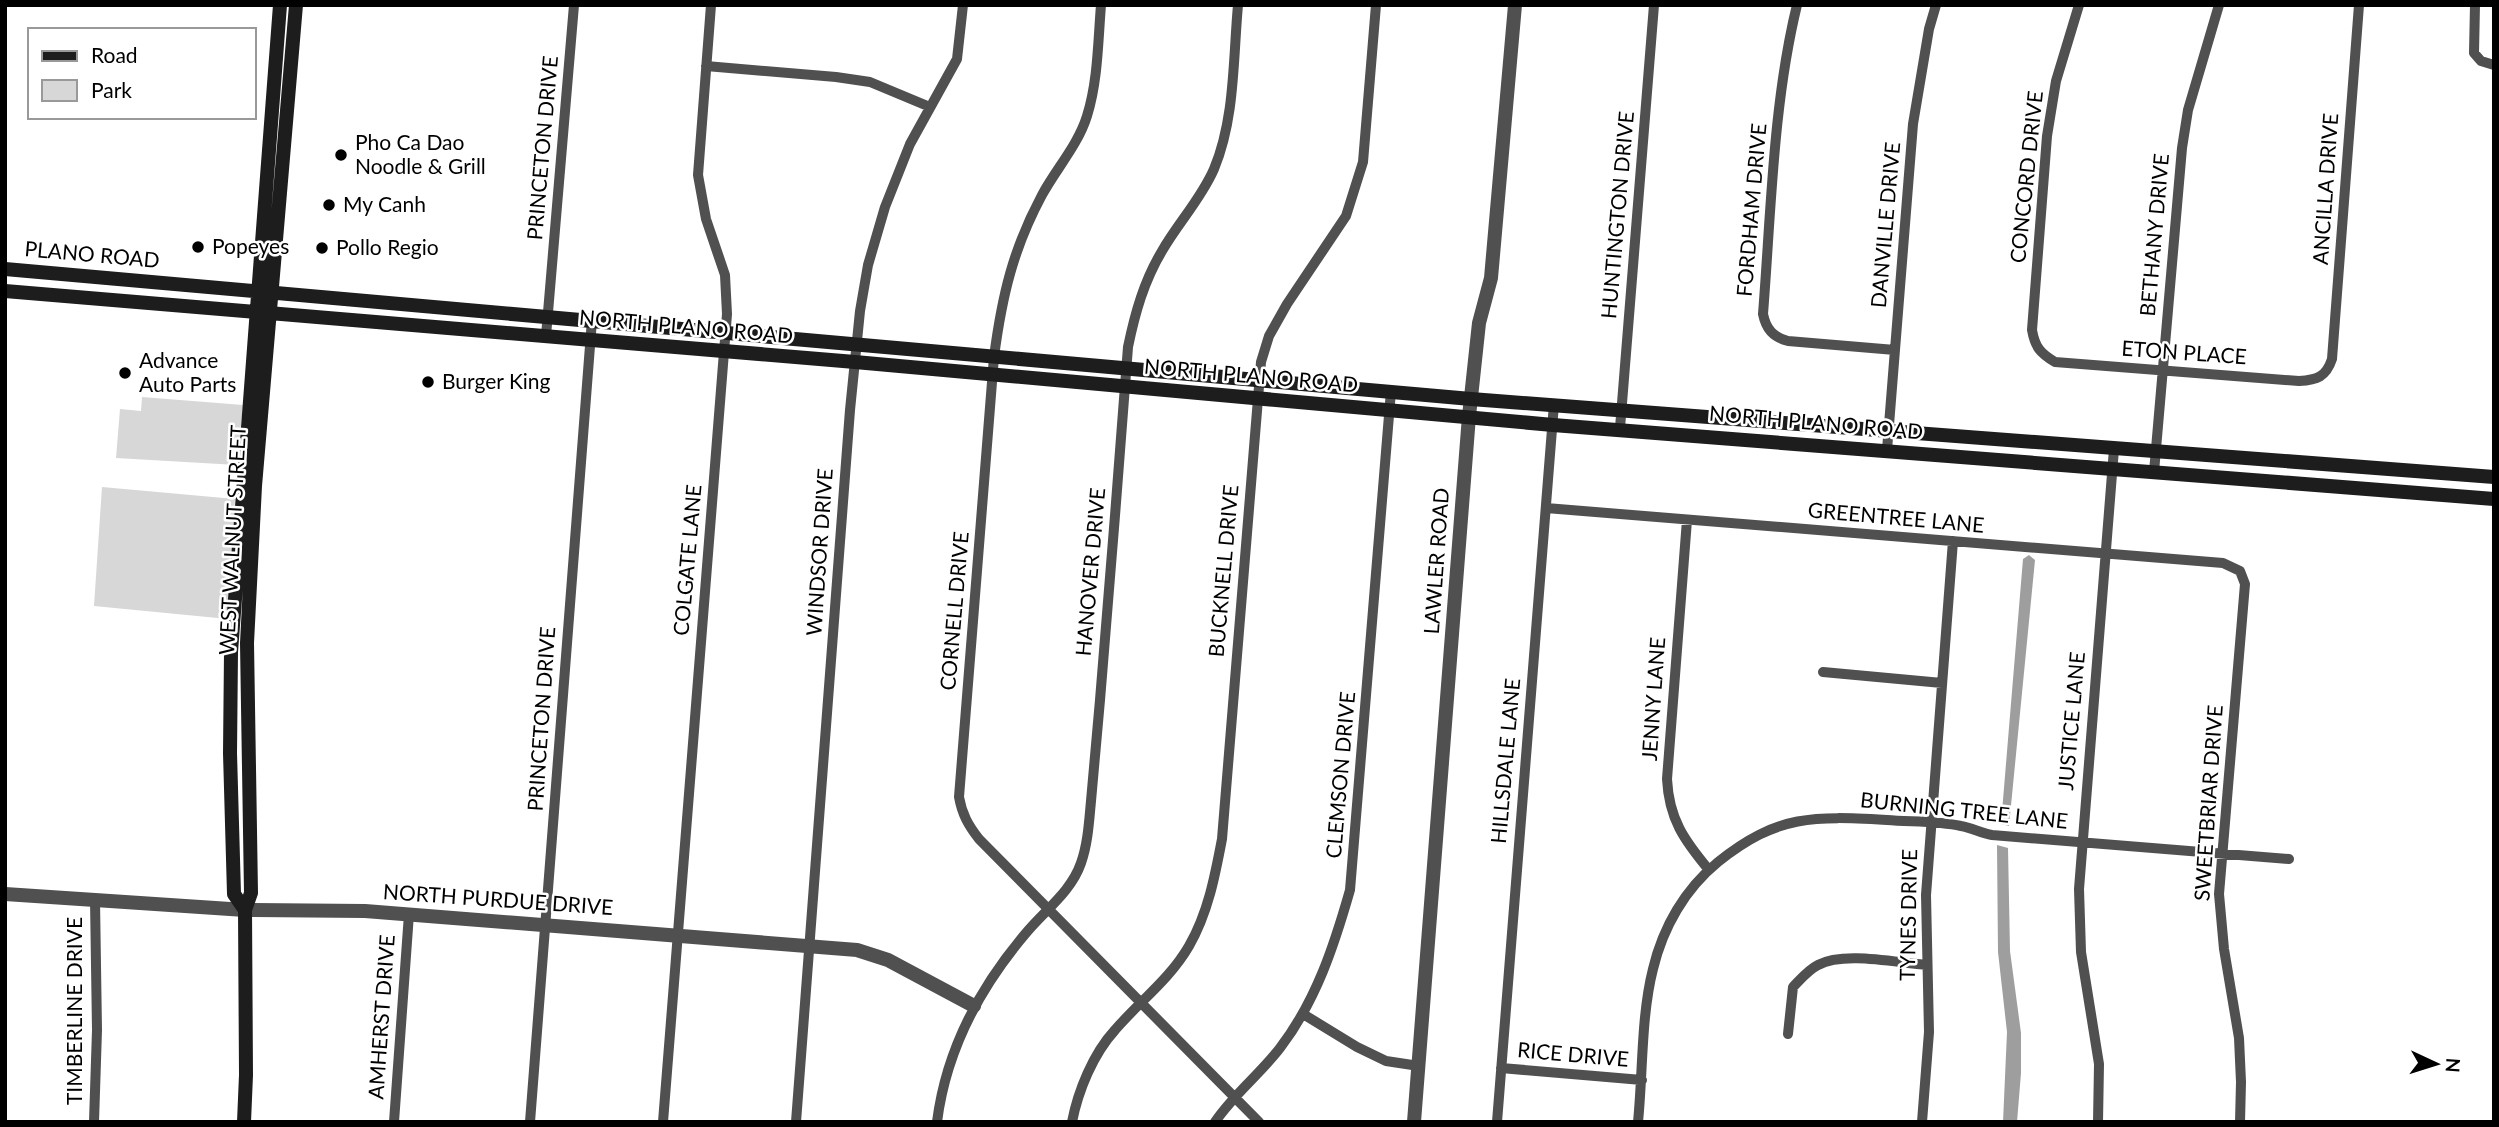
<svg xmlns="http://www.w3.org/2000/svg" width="2499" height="1127" font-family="Lato,sans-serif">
<rect width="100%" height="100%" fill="#fff"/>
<path fill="#d7d7d7" d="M142,397l101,8 -6,60 -121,-7 4,-49 21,2z
M102,487l133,12 -7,120 -134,-13z"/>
<path fill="#9e9e9e" d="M2029,555l6,5 -26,266 -8,-2 22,-265z
M1997,845l11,3 2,103 11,82v40l-4,49h-14l4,-90 -9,-80z"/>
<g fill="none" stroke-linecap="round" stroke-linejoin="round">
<path stroke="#505050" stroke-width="10" d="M1101,5c-3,36 -3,76 -14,111 -9,29 -31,53 -45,79 -29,54 -40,101 -48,162l-35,440c3,17 9,28 20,42l280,283
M1797,5c-24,98 -26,208 -34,309 3,15 10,23 25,27l107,9
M2079,5l-23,76 -9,55 -15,194c3,17 8,23 23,32l244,19c18,-1 27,-4 33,-22l27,-354
M2475,5l-1,48 7,8 13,4
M706,66l130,11 34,5 60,25
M546,336l28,-331
M1620,428l34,-423
M1887,450l26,-326 16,-95 7,-24
M2154,472l28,-324 6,-38 31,-105
M1546,508l677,55 17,8 5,13 -26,310 5,55 15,89 2,44 -1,40
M1687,520l-20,259c2,40 17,61 42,91
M1823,672l119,11
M1303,1014l54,33 29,14 33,5
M1788,1034l5,-47c8,-8 15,-17 25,-22 26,-14 79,-2 109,0
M1501,1068l141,12
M94,1122l3,-92 -2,-130
M394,1122l15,-208
M530,1122l62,-802
M663,1122l64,-808 -2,-39 -19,-56 -8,-44 13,-170
M796,1122l54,-712 10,-99 8,-46 17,-58 25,-63 47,-85 6,-54
M937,1122c9,-71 43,-135 89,-189 19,-23 45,-41 55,-70 7,-20 8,-41 10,-62 3,-34 6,-67 9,-101 10,-118 19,-235 28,-353 7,-34 16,-66 34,-96 16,-28 39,-52 52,-82 21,-50 19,-109 24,-164
M1072,1122c6,-31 21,-68 43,-92 24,-28 55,-51 74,-84 19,-33 26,-70 33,-107l39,-477 8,-26 18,-32 59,-88 17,-54 13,-157
M1215,1122c18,-27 45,-48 65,-74 36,-47 54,-102 70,-158l41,-499
M1497,1122l57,-718
M1638,1122c5,-50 3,-106 15,-153 10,-42 32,-80 65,-107 60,-48 96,-46 169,-42 24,2 50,1 74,6 11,2 20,7 31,9l297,24
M1922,1122l7,-90 -3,-137 27,-354
M2098,1122l1,-58 -18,-112 -2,-63 35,-440"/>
<path stroke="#505050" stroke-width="14" d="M5,894l240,16 120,1 492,39 31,10 86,46
M1414,1122l55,-706 10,-93 12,-45 24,-273"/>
<path stroke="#1d1d1d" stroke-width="14" d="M5,269l1466,130 1023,78
M5,291l850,71 698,63 941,74
M245,910l-11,-16 -4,-141 1,-101 49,-647
M244,1122l2,-47 -1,-165 6,-17 -4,-250 8,-157 41,-481"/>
</g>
<g fill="#000" stroke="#fff" stroke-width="2.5">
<circle cx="341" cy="155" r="7"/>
<circle cx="329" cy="205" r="7"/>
<circle cx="198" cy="247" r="7"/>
<circle cx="322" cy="248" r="7"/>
<circle cx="125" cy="373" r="7"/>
<circle cx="428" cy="382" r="7"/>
</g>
<g text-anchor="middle" stroke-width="5" stroke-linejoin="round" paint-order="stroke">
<g font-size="21" fill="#000" stroke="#fff" text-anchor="start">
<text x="355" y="150">Pho Ca Dao<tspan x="355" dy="24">Noodle &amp; Grill</tspan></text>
<text x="343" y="212">My Canh</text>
<text x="212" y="254">Popeyes</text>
<text x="336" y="255">Pollo Regio</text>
<text x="139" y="368">Advance<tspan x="139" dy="24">Auto Parts</tspan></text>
<text x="442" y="389">Burger King</text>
</g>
<g font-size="21" fill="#000" stroke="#fff">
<text transform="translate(543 148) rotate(-85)" y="7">PRINCETON DRIVE</text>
<text transform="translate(2027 177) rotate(-84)" y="7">CONCORD DRIVE</text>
<text transform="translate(2326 189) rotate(-86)" y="7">ANCILLA DRIVE</text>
<text transform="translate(1752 210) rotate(-85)" y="7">FORDHAM DRIVE</text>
<text transform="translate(1618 215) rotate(-85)" y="7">HUNTINGTON DRIVE</text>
<text transform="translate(1886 225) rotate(-85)" y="7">DANVILLE DRIVE</text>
<text transform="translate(2155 235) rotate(-85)" y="7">BETHANY DRIVE</text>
<text transform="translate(92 255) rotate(5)" y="7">PLANO ROAD</text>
<text transform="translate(686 327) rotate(5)" y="7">NORTH PLANO ROAD</text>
<text transform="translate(2184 353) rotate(4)" y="7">ETON PLACE</text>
<text transform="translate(1251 376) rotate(5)" y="7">NORTH PLANO ROAD</text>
<text transform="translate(1816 423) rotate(5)" y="7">NORTH PLANO ROAD</text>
<text transform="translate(1896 518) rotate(5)" y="7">GREENTREE LANE</text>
<text transform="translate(233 540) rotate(-87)" y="7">WEST WALNUT STREET</text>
<text transform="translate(820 552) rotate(-86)" y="7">WINDSOR DRIVE</text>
<text transform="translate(688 560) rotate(-85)" y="7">COLGATE LANE</text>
<text transform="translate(1437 561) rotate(-86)" y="7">LAWLER ROAD</text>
<text transform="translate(1224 571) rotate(-85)" y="7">BUCKNELL DRIVE</text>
<text transform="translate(1091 572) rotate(-85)" y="7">HANOVER DRIVE</text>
<text transform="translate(955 611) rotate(-85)" y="7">CORNELL DRIVE</text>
<text transform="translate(1654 699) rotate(-86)" y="7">JENNY LANE</text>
<text transform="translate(542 719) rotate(-86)" y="7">PRINCETON DRIVE</text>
<text transform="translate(2072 721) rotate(-85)" y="7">JUSTICE LANE</text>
<text transform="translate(1506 761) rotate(-85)" y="7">HILLSDALE LANE</text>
<text transform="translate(1341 775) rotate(-85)" y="7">CLEMSON DRIVE</text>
<text transform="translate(2209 803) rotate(-86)" y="7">SWEETBRIAR DRIVE</text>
<text transform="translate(1964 811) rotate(6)" y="7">BURNING TREE LANE</text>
<text transform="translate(498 900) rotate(4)" y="7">NORTH PURDUE DRIVE</text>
<text transform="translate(1909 915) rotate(-89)" y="7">TYNES DRIVE</text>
<text transform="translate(75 1011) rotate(-90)" y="7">TIMBERLINE DRIVE</text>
<text transform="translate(382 1017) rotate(-86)" y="7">AMHERST DRIVE</text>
<text transform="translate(1573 1055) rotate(5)" y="7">RICE DRIVE</text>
</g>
</g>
<rect width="2499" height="1127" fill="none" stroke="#000000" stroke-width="14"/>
<rect x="28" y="28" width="228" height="91" fill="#ffffff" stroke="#999999" stroke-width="2"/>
<rect x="42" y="51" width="35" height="10" fill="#1d1d1d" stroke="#999999" stroke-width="2"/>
<text x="91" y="63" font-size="21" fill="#000000">Road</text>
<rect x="42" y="80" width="35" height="21" fill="#d7d7d7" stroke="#999999" stroke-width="2"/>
<text x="91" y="98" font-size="21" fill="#000000">Park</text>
<g transform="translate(2436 1064) rotate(94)" stroke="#ffffff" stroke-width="5" paint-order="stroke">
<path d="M0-5L12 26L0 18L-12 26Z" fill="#000000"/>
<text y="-10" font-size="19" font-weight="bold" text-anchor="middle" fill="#000000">N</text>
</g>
</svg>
